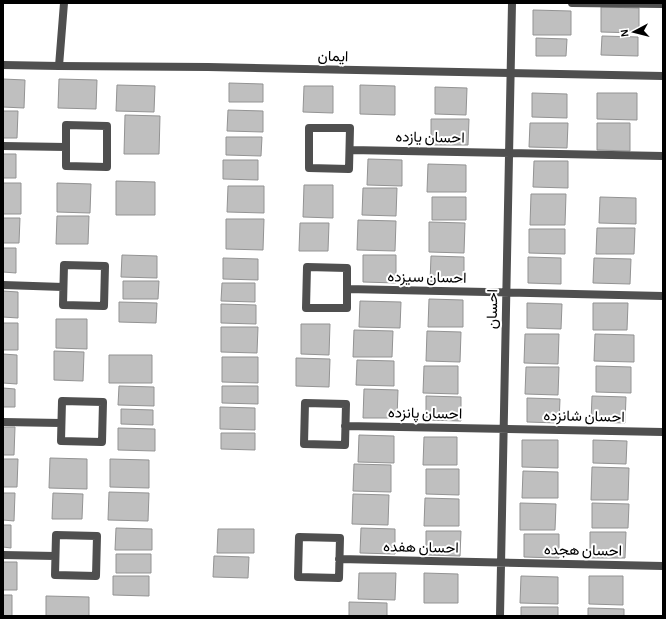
<svg xmlns="http://www.w3.org/2000/svg" width="666" height="619" font-family="'Alegreya Sans',Vazirmatn,sans-serif">
<rect width="100%" height="100%" fill="#fff"/>
<path fill="#bfbfbf" stroke="#939393" d="M601,7l38,1v25l-38,-1z
M533,10l38,1v24h-38z
M602,36l36,1v19l-37,-1z
M536,38l31,1 -1,17h-30z
M3,79l22,1 -1,28 -21,-1z
M59,79l38,1 -1,29 -38,-1z
M229,83l34,1v18h-34z
M117,85l38,1 -1,26 -38,-1z
M360,85l35,1v29l-35,-1z
M304,86h29v27l-30,-1z
M435,87l32,1 -1,27 -31,-1z
M532,93l35,1v24l-35,-1z
M597,93h40v27l-40,-1z
M228,110l35,1v21l-36,-1z
M3,111h15l-1,27h-14z
M125,115l35,1 -1,38h-35z
M431,119h38l-1,26h-37z
M530,123h38l-1,25 -38,-1z
M597,123h33v28l-33,-1z
M226,137h36l-1,19 -35,-1z
M3,154h13v24h-13z
M368,159l34,1v26l-35,-1z
M223,160h35v20l-35,-1z
M534,161h34v27l-35,-1z
M428,164l38,1v27h-39z
M116,181l39,1v33h-39z
M3,183h18v31h-18z
M57,183l34,1 -1,29 -33,-1z
M304,185h29v33l-30,-1z
M228,186h36v27l-37,-1z
M363,188h34l-1,28 -34,-1z
M531,194h35l-1,31h-35z
M432,197h34v23h-34z
M600,197l36,1v26l-37,-1z
M57,216h32l-1,28h-32z
M3,218h17l-1,25h-16z
M226,219h38l-1,31 -37,-1z
M358,220l38,1 -1,30 -38,-1z
M429,222l36,1 -1,30 -35,-1z
M300,223h29l-1,28h-29z
M597,228h38l-1,26h-38z
M529,229h36v25l-36,-1z
M3,248h13v25l-13,-1z
M122,255l35,1v22l-36,-1z
M363,255h33v28l-33,-1z
M431,256l33,1v25h-34z
M528,257l33,1v26l-33,-1z
M223,258l35,1v21l-35,-1z
M594,258l37,1 -1,25 -37,-1z
M123,281h36l-1,18h-35z
M222,283h33v19l-34,-1z
M3,291l15,1v26l-15,-1z
M429,299l34,1v27h-35z
M360,301l41,1 -1,26 -41,-1z
M119,302l38,1 -1,20 -37,-1z
M527,303l35,1 -1,25 -34,-1z
M593,303h35l-1,27h-34z
M221,304l35,1v19l-35,-1z
M56,319h31v30l-31,-1z
M3,323h15v27h-15z
M301,324h29l-1,31 -28,-1z
M221,327h37l-1,26 -36,-1z
M354,330l39,1 -1,26h-39z
M427,331l34,1 -1,30 -34,-1z
M525,334h34l-1,30 -34,-1z
M595,334l39,1v27l-40,-1z
M54,351l30,1 -1,29 -29,-1z
M3,354l14,1v29l-14,-1z
M109,355h43v28h-43z
M222,357h36v26l-36,-1z
M296,358l34,1 -1,28 -33,-1z
M357,360l37,1v25l-38,-1z
M424,366h34v28l-35,-1z
M596,366l35,1v26l-35,-1z
M526,367h33l-1,28 -33,-1z
M119,386l35,1v19l-36,-1z
M222,386h36v18l-36,-1z
M3,388l12,1v18h-12z
M364,389l34,1 -1,28h-34z
M426,396l35,1v24l-35,-1z
M592,396l34,1 -1,26 -34,-1z
M527,398l33,1 -1,24 -32,-1z
M220,407l35,1v22l-35,-1z
M121,409l32,1v15l-32,-1z
M3,427h12l-1,28h-11z
M118,428l37,1v22l-37,-1z
M221,433h34v17l-34,-1z
M359,435l35,1v27l-36,-1z
M424,437h33v28h-34z
M522,440h36v28l-36,-1z
M593,440l34,1 -1,23 -33,-1z
M50,458l37,1v30l-38,-1z
M3,459h15l-1,28h-14z
M110,459l39,1v28l-39,-1z
M354,464l37,1v27l-38,-1z
M592,467l37,1 -1,32h-37z
M426,469h33v26l-33,-1z
M523,471l35,1v26h-36z
M109,492l40,1 -1,28 -40,-1z
M3,493h12l-1,28 -11,-1z
M53,493l30,1 -1,25h-30z
M353,494l36,1 -1,30 -36,-1z
M425,498l34,1v27h-35z
M520,503l36,1 -1,26h-35z
M592,503l37,1 -1,24h-36z
M3,525h8v23l-8,-1z
M116,528l36,1v21h-37z
M361,528l34,1v25l-35,-1z
M218,529h36v24h-37z
M426,531h35l-1,25 -34,-1z
M590,532h36l-1,26h-35z
M524,534h35v24l-35,-1z
M116,554h35v19h-35z
M214,556l35,1 -1,21 -35,-1z
M3,562h14v28h-14z
M359,573h37l-1,27 -37,-1z
M424,573l34,1v29h-34z
M113,576h36v20l-36,-1z
M521,576l37,1v27l-38,-1z
M589,576h34v29l-34,-1z
M3,595h9v21h-9z
M46,596l43,1v19h-43z
M349,602l38,1v13h-38z
M521,607h37v9h-37z
M588,608l36,1v7h-36z"/>
<g fill="none" stroke-linecap="round" stroke-linejoin="round">
<path stroke="#4f4f4f" stroke-width="8" d="M572,3l91,1
M59,66l5,-63
M66,125l41,1v41l-41,-1z
M309,128h41l-1,41 -40,-1z
M3,146l63,1
M350,150l313,6
M64,265l41,1 -1,40 -41,-1z
M307,267l40,1v40h-41z
M3,285l60,2
M347,289l316,7
M62,401l41,1 -1,40 -41,-1z
M305,403l41,1 -1,41 -41,-1z
M3,422l58,1
M345,426l318,6
M56,535l41,1 -1,40 -41,-1z
M299,537l41,1 -1,40 -41,-1z
M3,555l52,1
M339,559l324,7
M500,616l12,-613"/>
<path stroke="#4f4f4f" stroke-width="8" d="M3,65l56,1 149,1 455,9"/>
</g>
<g text-anchor="middle" stroke-width="4" stroke-linejoin="round" paint-order="stroke">
<g font-size="15" fill="#000" stroke="#fff">
<text transform="translate(333 56) rotate(1)" y="5">ایمان</text>
<text transform="translate(430 137) rotate(1)" y="5">احسان یازده</text>
<text transform="translate(427 277) rotate(1)" y="5">احسان سیزده</text>
<text transform="translate(492 309) rotate(-89)" y="5">احسان</text>
<text transform="translate(425 413) rotate(1)" y="5">احسان پانزده</text>
<text transform="translate(584 416) rotate(1)" y="5">احسان شانزده</text>
<text transform="translate(421 547) rotate(1)" y="5">احسان هفده</text>
<text transform="translate(583 550) rotate(1)" y="5">احسان هجده</text>
</g>
</g>
<rect width="666" height="619" fill="none" stroke="#000000" stroke-width="8"/>
<g transform="translate(634 32) rotate(263)" stroke="#ffffff" stroke-width="3" paint-order="stroke">
<path d="M0-3L7 15L0 10L-7 15Z" fill="#000000"/>
<text y="-6" font-size="11" font-weight="bold" text-anchor="middle" fill="#000000">N</text>
</g>
</svg>
